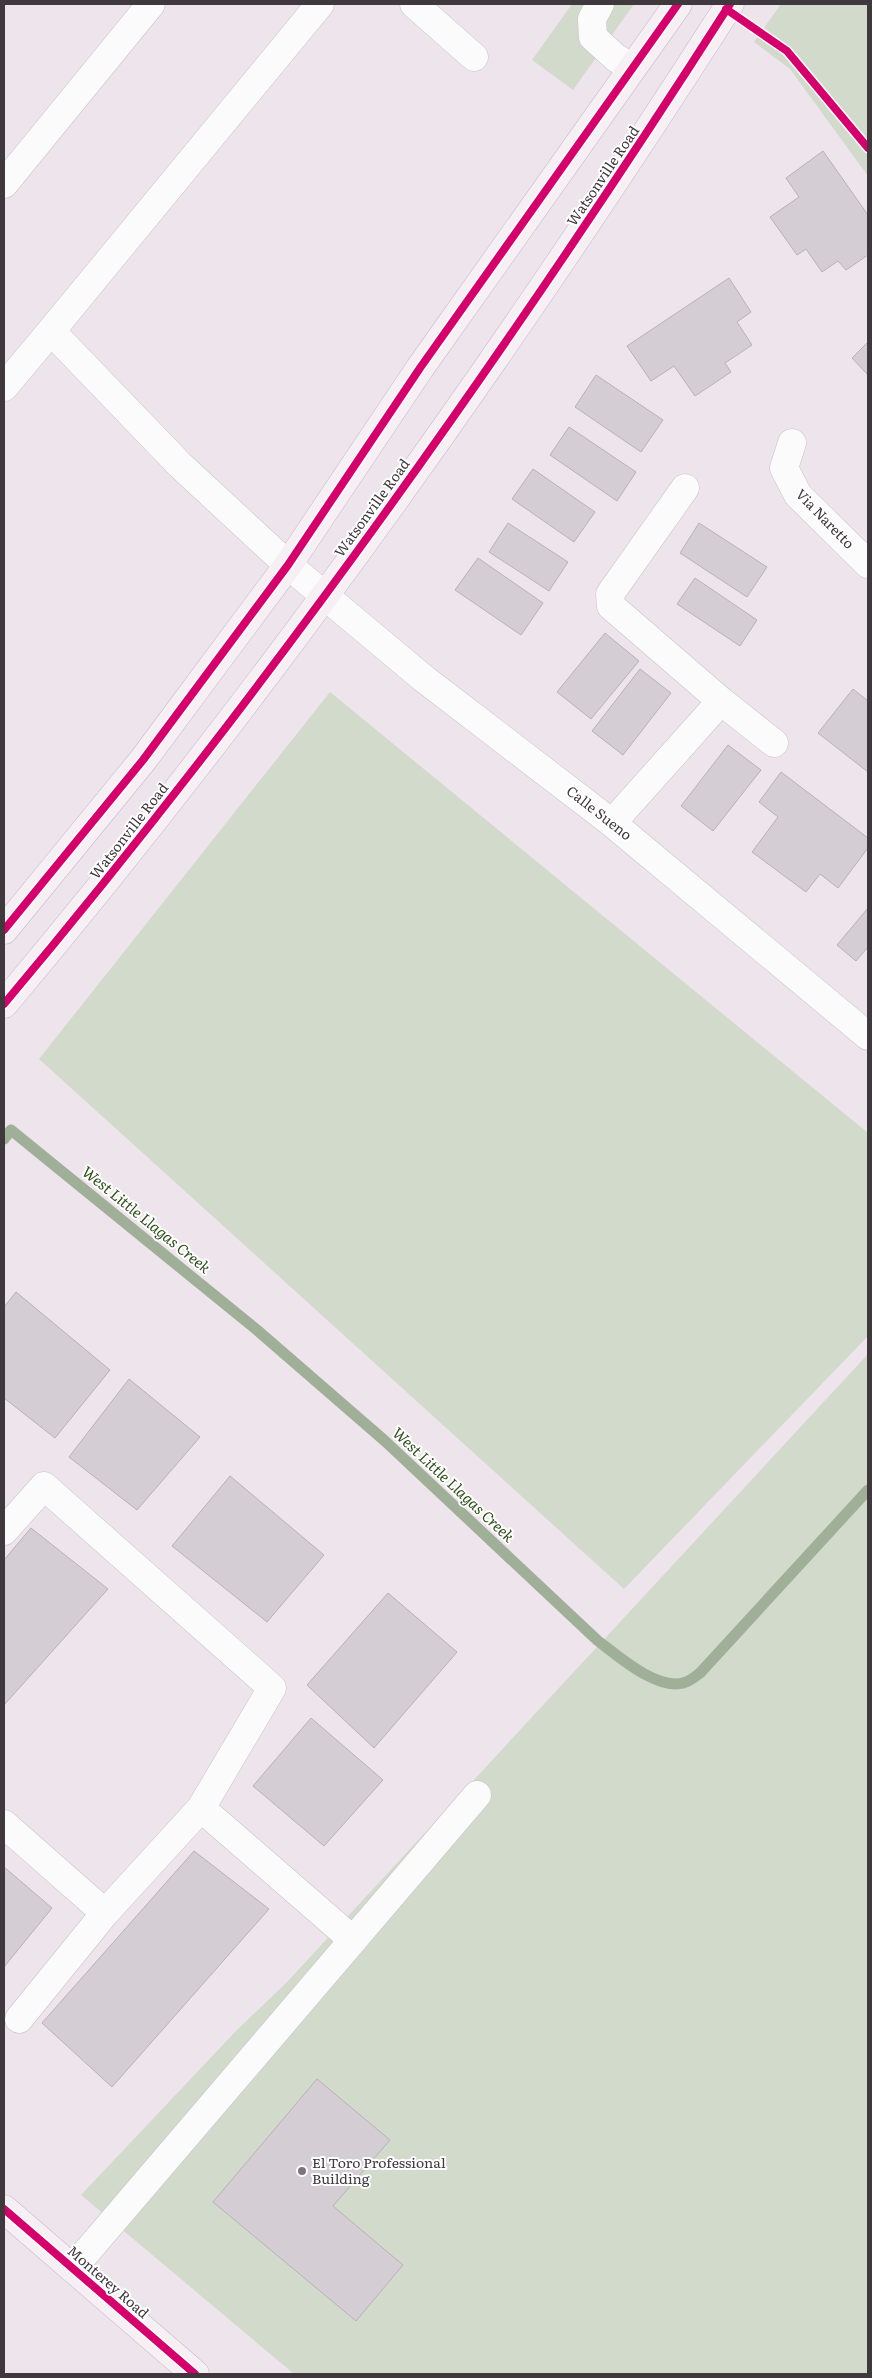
<svg xmlns="http://www.w3.org/2000/svg" width="872" height="2378" font-family="Literata,serif">
<rect width="100%" height="100%" fill="#eee4ec"/>
<path fill="#d2dacb" d="M572,4h62l-61,86 -41,-30z
M781,4h87v172l-78,-107 -36,-27z
M330,692l538,441v203l-244,253 -585,-530z
M868,1354v1020h-574l-213,-179 154,-163 52,-50z"/>
<g fill="none" stroke-linecap="round" stroke-linejoin="round">
<path stroke="#a0af97" stroke-width="11" d="M4,1139l7,-9 246,200 128,111 212,199c21,16 59,50 86,43 6,-1 12,-6 17,-10l168,-183"/>
</g>
<path fill="#d4cdd4" stroke="#b8b1b7" d="M823,151l45,64v40l-22,15 -8,-9 -16,11 -16,-23 -9,6 -27,-38 29,-20 -13,-19z
M729,278l22,34 -14,10 15,23 -27,18 6,9 -36,24 -21,-30 -23,15 -24,-35z
M868,342v33l-16,-17z
M596,375l67,45 -22,32 -66,-45z
M569,427l67,45 -19,29 -67,-46z
M533,469l62,43 -21,30 -62,-43z
M508,523l60,39 -19,29 -60,-39z
M699,523l68,44 -20,30 -67,-44z
M478,558l65,45 -22,32 -66,-45z
M695,578l62,42 -17,26 -63,-42z
M605,633l34,28 -48,58 -34,-27z
M640,669l31,24 -48,62 -31,-24z
M853,689l15,12v71l-50,-39z
M728,745l33,25 -48,61 -32,-25z
M781,772l87,66v10l-30,40 -18,-14 -14,18 -54,-40 26,-35 -19,-15z
M868,908v39l-12,14 -19,-16z
M16,1292l94,78 -55,68 -51,-40v-91z
M129,1379l71,58 -63,73 -68,-53z
M230,1476l94,79 -57,67 -95,-76z
M31,1528l77,61 -104,116v-145z
M388,1593l69,59 -83,96 -67,-63z
M311,1718l72,62 -59,66 -71,-60z
M194,1851l75,58 -157,178 -70,-64z
M4,1867l48,41 -48,59z
M317,2079l73,61 -57,66 70,59 -47,56 -143,-119z"/>
<g fill="none" stroke-linecap="round" stroke-linejoin="round">
<g stroke="#c9c2c8" stroke-width="29">
<path id="minor" d="M414,4l60,53
M600,4l-8,15 1,18 23,21 16,9
M4,184l147,-180
M51,331l269,-327
M4,387l47,-56 129,134 108,100 135,113 189,145 256,213
M792,443l-8,25 14,27 70,69
M721,701l53,42
M612,823l109,-122 -110,-95 -1,-12 75,-106
M4,1531l40,-45 228,202 -71,120
M4,1824l101,89 96,-105 152,132
M19,2019l86,-106
M73,2268l404,-473"/>
</g>
<g stroke="#c7b9c6" stroke-width="29">
<path id="major" d="M4,930l139,-170 145,-195 132,-197 258,-364
M4,1004c265,-315 504,-653 726,-1000
M4,2209l191,165"/>
</g>
<use href="#minor" stroke="#fcfbfc" stroke-width="28"/>
<use href="#major" stroke="#f6f0f5" stroke-width="28"/>
<g stroke="#fff" stroke-width="11">
<path id="cycleway" d="M726,9l61,42 81,97
M4,930l139,-170 145,-195 132,-197 258,-364
M4,1004c265,-315 504,-653 726,-1000
M4,2209l191,165"/>
</g>
<use href="#cycleway" stroke="#d6006c" stroke-width="8"/>
</g>
<circle fill="#7c757b" stroke="#fff" stroke-width="2" cx="302" cy="2171" r="5"/>
<g text-anchor="middle" stroke-width="4" stroke-linejoin="round" paint-order="stroke">
<g font-size="14" fill="#3f393e" stroke="#fff">
<text transform="translate(603 176) rotate(-56)" y="5">Watsonville Road</text>
<text transform="translate(372 508) rotate(-54)" y="5">Watsonville Road</text>
<text transform="translate(825 519) rotate(46)" y="5">Via Naretto</text>
<text transform="translate(599 813) rotate(38)" y="5">Calle Sueno</text>
<text transform="translate(129 831) rotate(-52)" y="5">Watsonville Road</text>
<text transform="translate(108 2282) rotate(41)" y="5">Monterey Road</text>
</g>
<g font-size="14" fill="#3f393e" stroke="#fff" text-anchor="start">
<text x="312" y="2168">El Toro Professional<tspan x="312" dy="16">Building</tspan></text>
</g>
<g font-size="15" font-style="italic" fill="#2f5119" stroke="#fff">
<text transform="translate(146 1220) rotate(39)" y="5">West Little Llagas Creek</text>
<text transform="translate(453 1485) rotate(43)" y="5">West Little Llagas Creek</text>
</g>
</g>
<rect width="872" height="2378" fill="none" stroke="#3f393e" stroke-width="10"/>
</svg>
